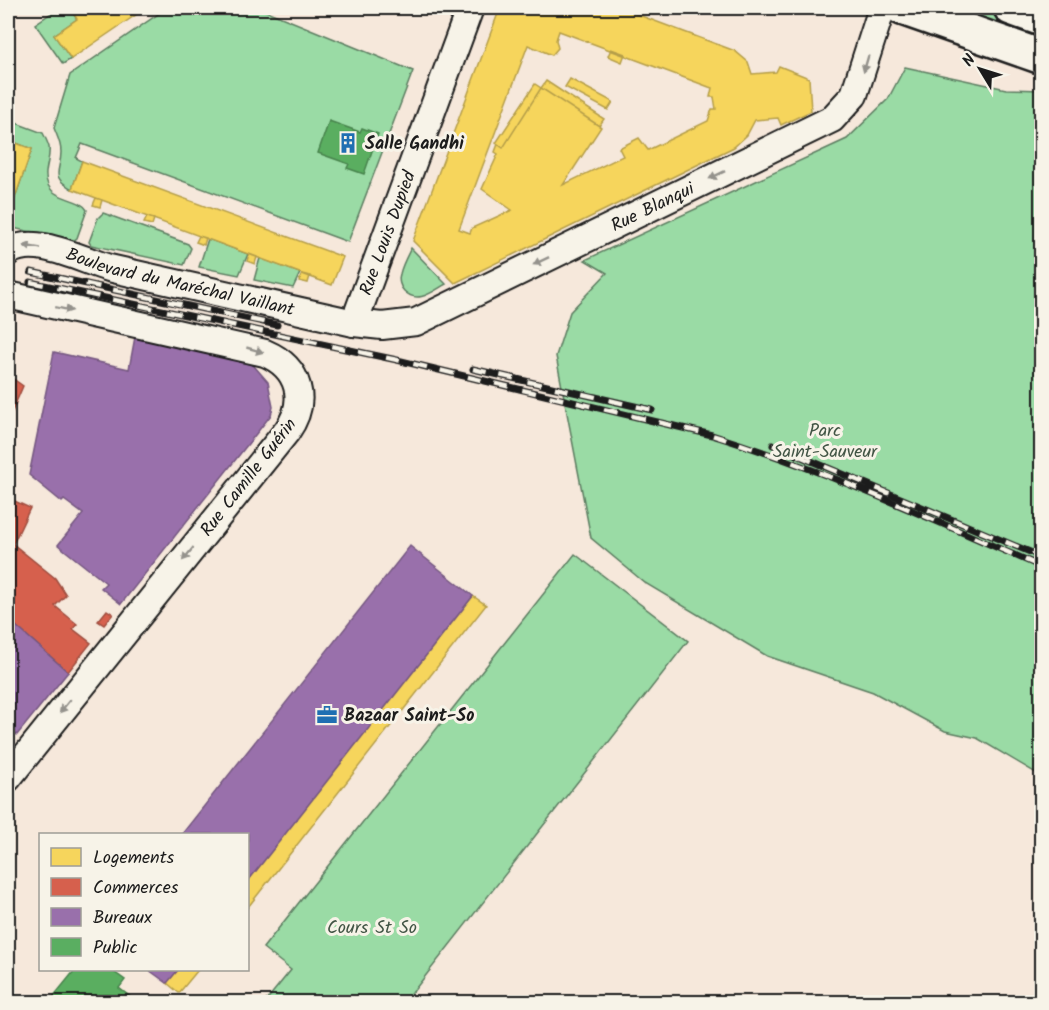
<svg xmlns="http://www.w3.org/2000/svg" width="1049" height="1010" font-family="Kalam,sans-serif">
<rect width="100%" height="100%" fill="#f6e8db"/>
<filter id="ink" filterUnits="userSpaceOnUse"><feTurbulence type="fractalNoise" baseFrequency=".0167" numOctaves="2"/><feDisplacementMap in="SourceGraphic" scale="12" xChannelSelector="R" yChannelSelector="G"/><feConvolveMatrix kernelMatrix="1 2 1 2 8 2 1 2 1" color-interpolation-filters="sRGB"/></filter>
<g filter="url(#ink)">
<path fill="#9adba5" stroke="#5b7c60" stroke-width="1.5" d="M59,8h10l8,11 -23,16 17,24 -8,5 -28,-40z
M158,8h101l154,63 -65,171 -266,-98 -6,14 6,3 -10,28c-23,-13 -11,-17 -11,-37 0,-9 -4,-16 -7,-24l16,-53 91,-63z
M928,8h48l55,21 -4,12z
M905,67l101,22 35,1v686l-64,-38 -32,-7 -72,-39 -106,-36 -122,-73 -54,-45 -35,-182 14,-44 37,-39 -22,-13 262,-121 41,-40z
M8,120l35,13c2,4 5,10 6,14 2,13 -7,25 -1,38 8,16 31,12 39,25l-10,28 -4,3 -65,-14v-16l2,1 22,-63 -24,-9z
M103,213l85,31 3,4 -7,17 -93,-20 -2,-3 9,-24z
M208,239l40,15 -9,21 -40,-8z
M411,248l35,36c-13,7 -28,21 -42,7 -4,-4 -6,-11 -4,-17 2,-9 7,-18 11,-26z
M260,258l40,15 -7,15 -39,-8z
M575,554l113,87 -283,361h-140l26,-32 -28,-22z"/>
<path fill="#f6d55c" stroke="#b59e49" stroke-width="1.5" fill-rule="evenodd" d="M93,8h53l-75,51 -17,-24 23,-16 -3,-5 3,-3 4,-2 3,5z
M500,8h120l115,43 13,11 4,12 24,-2 3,-6 30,12 2,33 -30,14 -3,-7 -23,2 -8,15 -13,12 -279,136 -42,-42zM559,31l150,56 3,1 -2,9h4l2,12h-4l-4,12 -60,29 -9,-12 -20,10 4,8 -60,29 38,-58 -60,-39 -38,60 -5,-4 -3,8 3,2 -16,35 30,21 -40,18 -2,5 -11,-4 69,-184 24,10 6,-7 -2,-8z
M611,49l14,5 -3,8 -14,-6z
M570,79l43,23 -5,8 -43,-23z
M546,81l58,38 -5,7 -58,-38z
M535,84l6,4 -38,60 -7,-5z
M8,140l24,9 -22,63 -2,-1z
M82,161l261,96 -11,28 -260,-96z
M96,198l6,2 -2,7 -7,-2z
M147,217l7,2 -2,6 -8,-2z
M199,236l7,2 -2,7 -8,-3z
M249,254l8,3 -2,7 -8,-3z
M302,274l8,2 -2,7 -9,-2z
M473,596l13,9 -238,302v-26z
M178,970h20l-19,23 -12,-10z"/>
<path fill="#d6604d" stroke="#9e4c3e" stroke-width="1.5" d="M8,368l6,1 -2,9 11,8 -15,35z
M8,498l22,10 -17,36 42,34 11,17 -11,11 22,18 -4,5 18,14 -23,29 -60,-53z
M107,610l6,4 -9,11 -6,-4z"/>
<path fill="#9970ab" stroke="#745780" stroke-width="1.5" d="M135,337l103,23 16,6 14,16 5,25 -2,8 -150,189 -20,-16 5,-5 -48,-38 25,-31 -19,-14 -2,2 -33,-27 25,-123 75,17z
M410,546l63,50 -225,285v-47h-66z
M8,619l60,53 -51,63 -9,-7z
M149,970h29l-11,13z"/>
<path fill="#5aae61" stroke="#47824c" stroke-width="1.5" d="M329,121l31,11 2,-4 16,6 -14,40 -17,-6 2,-4 -31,-11z
M75,970h36l14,10 -6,8 18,14h-88z"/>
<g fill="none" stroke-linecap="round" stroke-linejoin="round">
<g stroke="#1c1c1c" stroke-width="30">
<g id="minor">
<path id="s1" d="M8,252c27,-18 73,8 101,16l245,55 28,3 34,-4 416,-203 22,-24 28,-87"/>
<path d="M8,295l257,58c35,15 43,48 22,78l-279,347"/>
<path id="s2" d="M354,323l116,-315"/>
</g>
</g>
<g stroke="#1c1c1c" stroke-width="38">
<path id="major" d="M902,8l140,49
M1011,8l31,11"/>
</g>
<use href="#minor" stroke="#f7f3e8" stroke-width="26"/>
<use href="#major" stroke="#f7f3e8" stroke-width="33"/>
<g stroke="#1c1c1c" stroke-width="7">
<path id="rail" d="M31,272l246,53
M30,282l367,78 315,75c113,35 221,85 330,132
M473,369l179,41
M773,445l269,112"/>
</g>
<use href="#rail" stroke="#f7f3e8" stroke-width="4.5" stroke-dasharray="14" stroke-linecap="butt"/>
</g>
<defs><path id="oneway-solid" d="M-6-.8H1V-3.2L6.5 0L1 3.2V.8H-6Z" transform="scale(1.5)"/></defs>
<g fill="#94928c">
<use href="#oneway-solid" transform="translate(866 64) rotate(106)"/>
<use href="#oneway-solid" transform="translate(717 175) rotate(154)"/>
<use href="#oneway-solid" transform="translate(32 247) rotate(-171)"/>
<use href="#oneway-solid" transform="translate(541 261) rotate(154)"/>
<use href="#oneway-solid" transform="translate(64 309) rotate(12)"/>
<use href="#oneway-solid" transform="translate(255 350) rotate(16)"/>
<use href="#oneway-solid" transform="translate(188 554) rotate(129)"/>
<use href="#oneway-solid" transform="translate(65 706) rotate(129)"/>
</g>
</g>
<defs>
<g id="building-bare" transform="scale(1.62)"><path d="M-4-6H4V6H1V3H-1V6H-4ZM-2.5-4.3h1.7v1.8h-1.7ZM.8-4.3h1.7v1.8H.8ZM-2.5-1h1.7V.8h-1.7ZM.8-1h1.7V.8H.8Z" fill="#1f6fb2" stroke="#f7f3e8" stroke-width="2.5" paint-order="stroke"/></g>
<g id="office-bare" transform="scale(1.62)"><path d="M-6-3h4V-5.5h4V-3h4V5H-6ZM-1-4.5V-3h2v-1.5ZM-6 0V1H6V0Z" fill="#1f6fb2" stroke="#f7f3e8" stroke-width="2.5" paint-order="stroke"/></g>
</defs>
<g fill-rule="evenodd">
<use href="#building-bare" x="348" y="143"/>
<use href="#office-bare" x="327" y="715"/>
</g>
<g text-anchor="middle" stroke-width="6" stroke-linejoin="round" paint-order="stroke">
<g font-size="18" font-weight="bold" fill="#1c1c1c" stroke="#f7f3e8" text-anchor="start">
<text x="365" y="149">Salle Gandhi</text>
<text x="344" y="721">Bazaar Saint-So</text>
</g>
<g font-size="18" fill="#1c1c1c" stroke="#f7f3e8">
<text dy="6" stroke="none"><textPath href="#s1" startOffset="682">Rue Blanqui</textPath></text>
<text dy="6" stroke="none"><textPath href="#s2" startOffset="96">Rue Louis Dupied</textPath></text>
<text dy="6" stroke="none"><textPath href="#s1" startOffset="178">Boulevard du Maréchal Vaillant</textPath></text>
<text transform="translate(248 477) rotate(-52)" y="6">Rue Camille Guérin</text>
</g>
<g font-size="18" fill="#425545" stroke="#f7f3e8">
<text x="825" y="436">Parc<tspan x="825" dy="21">Saint-Sauveur</tspan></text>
<text x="372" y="933">Cours St So</text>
</g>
</g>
<rect width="1049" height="1010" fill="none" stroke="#f7f3e8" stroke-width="30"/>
<rect x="15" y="15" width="1019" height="980" fill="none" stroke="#1c1c1c" stroke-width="2" filter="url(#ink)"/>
<rect x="39" y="833" width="210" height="138" fill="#f7f3e8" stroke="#9f9d96" stroke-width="1.5"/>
<rect x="51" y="848" width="30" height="18" fill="#f6d55c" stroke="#9f9d96" stroke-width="1.5"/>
<text x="93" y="863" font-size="18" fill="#1c1c1c">Logements</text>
<rect x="51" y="878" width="30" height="18" fill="#d6604d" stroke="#9f9d96" stroke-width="1.5"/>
<text x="93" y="893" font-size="18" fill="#1c1c1c">Commerces</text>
<rect x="51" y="908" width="30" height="18" fill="#9970ab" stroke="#9f9d96" stroke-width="1.5"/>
<text x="93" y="923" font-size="18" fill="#1c1c1c">Bureaux</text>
<rect x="51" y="938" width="30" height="18" fill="#5aae61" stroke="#9f9d96" stroke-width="1.5"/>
<text x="93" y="953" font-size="18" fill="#1c1c1c">Public</text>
<g transform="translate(980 69) rotate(308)" stroke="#f7f3e8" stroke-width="4.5" paint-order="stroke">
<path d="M0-4.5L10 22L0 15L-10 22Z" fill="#1c1c1c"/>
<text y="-9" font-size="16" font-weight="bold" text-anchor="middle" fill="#1c1c1c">N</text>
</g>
</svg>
